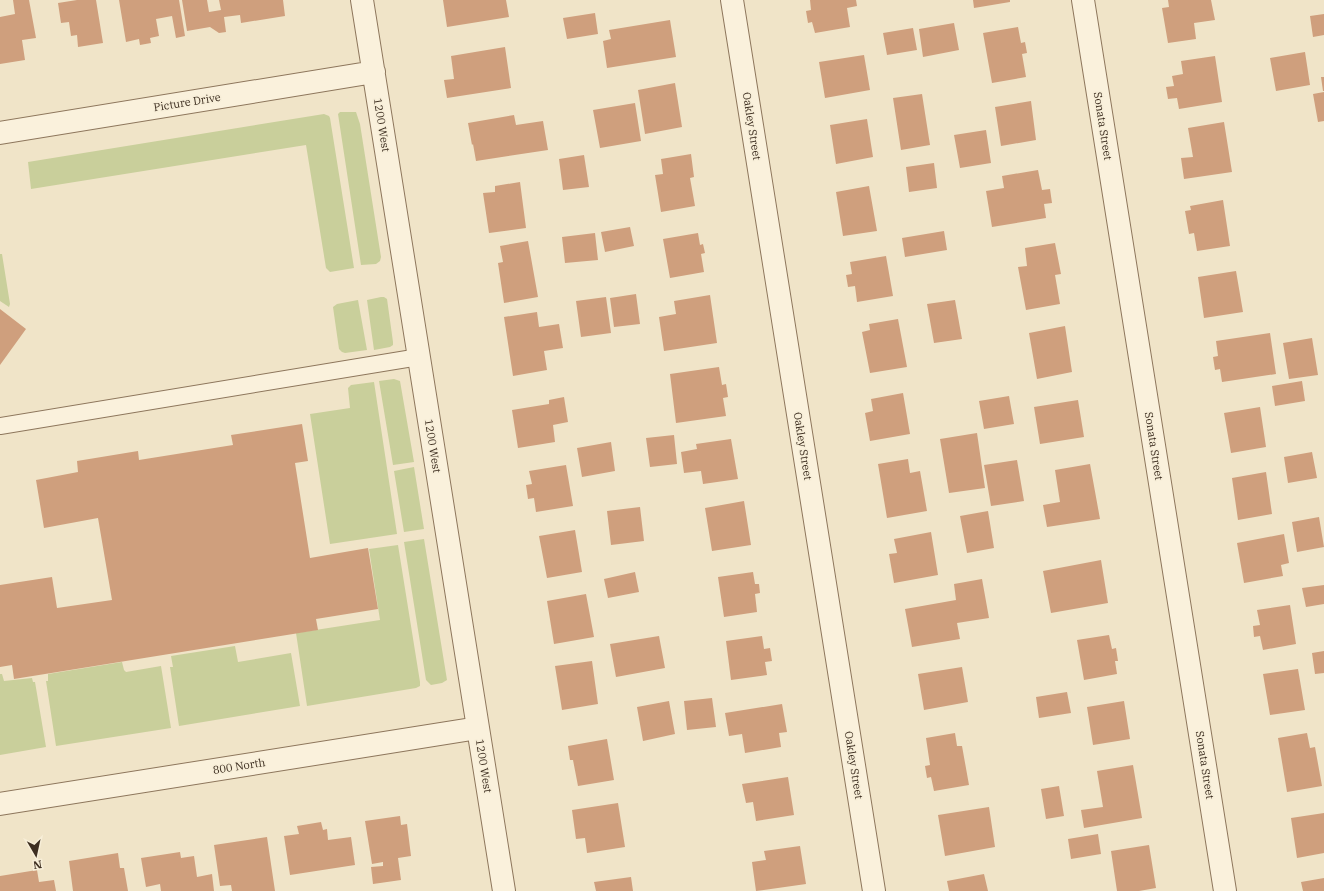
<svg xmlns="http://www.w3.org/2000/svg" width="1324" height="891" font-family="'IBM Plex Serif',serif">
<rect width="100%" height="100%" fill="#f0e4c8"/>
<path fill="#c9cf9b" d="M340,112h16l4,12 21,133 -1,4 -4,3 -15,1 -23,-151z
M324,114l5,2 1,2 24,150 -24,4 -4,-4 -20,-123 -275,44 -3,-27z
M0,254h2l8,50 -1,3 -9,-6z
M381,297h3l3,2 6,43v3l-3,2 -16,3 -7,-50z
M358,300l9,50 -22,3 -3,-1 -3,-3 -6,-42 4,-3z
M394,379l6,2 14,81 -21,3 -14,-84z
M374,382l23,152 -67,10 -20,-130 40,-6 -2,-20 3,-3z
M414,467l10,62 -20,3 -10,-61z
M424,539l23,141 -5,3 -11,2 -5,-5 -22,-138z
M398,545l22,137v4l-4,2 -109,18 -11,-73 84,-13 -11,-71z
M235,646l3,16 53,-9 9,53 -121,20 -9,-59h3l-2,-11z
M122,662l2,8 2,2 35,-6 10,62 -115,18 -10,-65h2v-7z
M0,674h2l2,7 28,-3 1,4h2l11,65 -46,8z"/>
<path fill="#cf9f7d" d="M13,0h16l7,38 -14,2 3,20 -25,4v-47l15,-3z
M77,0h19l7,43 -25,4 -1,-12 -6,1 -2,-14 -8,1 -3,-20z
M119,0h60l6,36 -9,2 -4,-22 -16,3 3,17 -9,2 1,5 -11,2 -1,-6 -13,3z
M182,0h25l2,12 12,-2 -2,-10h64l2,16 -44,7 -1,-8 -16,2 2,15 -7,1 -9,-6 -23,4z
M443,0h63l3,17 -62,10z
M810,0h46l1,6 -10,2 3,19 -35,6 -3,-11 -4,1 -2,-12 5,-1z
M973,0h37v2l-36,6z
M1168,0h43l4,20 -21,3 2,16 -28,4 -6,-35 7,-1z
M595,13l3,21 -31,5 -4,-21z
M1324,14v21l-11,2 -3,-21z
M670,20l6,37 -69,11 -4,-27 8,-2 -2,-9z
M954,23l5,27 -36,7 -4,-28z
M1018,27l3,16 4,-1 2,11 -5,1 4,23 -34,6 -9,-50z
M913,28l4,22 -30,5 -4,-22z
M505,47l6,41 -64,10 -3,-18 10,-1 -3,-23z
M1305,52l5,33 -34,6 -6,-33z
M864,55l6,35 -45,8 -6,-36z
M1215,56l7,46 -43,7 -2,-11 -9,1 -2,-12 8,-1 -2,-10 11,-2 -2,-13z
M1321,77h3v14h-1z
M675,83l7,44 -37,7 -7,-44z
M1324,92v29l-6,1 -5,-28z
M922,94l8,51 -29,5 -8,-52z
M1031,101l5,39 -35,6 -6,-39z
M635,103l6,38 -41,7 -7,-38z
M514,115l2,10 27,-4 5,29 -72,11 -3,-17 -1,1 -4,-22z
M867,119l6,38 -37,7 -6,-39z
M1224,122l8,50 -48,7 -3,-21 12,-1 -5,-29z
M986,130l5,33 -31,5 -6,-33z
M691,154l3,23 -4,1 5,28 -34,6 -6,-37 8,-1 -2,-15z
M584,155l5,32 -26,3 -4,-31z
M934,163l3,25 -28,4 -3,-25z
M1038,170l4,20 8,-1 2,14 -8,1 2,14 -54,9 -6,-36 18,-3 -2,-12z
M520,182l6,46 -37,5 -6,-40 12,-1v-6z
M869,186l8,45 -34,5 -7,-44z
M1223,200l7,46 -33,5 -3,-18 -5,1 -4,-23 6,-1 -1,-4z
M630,227l4,19 -29,6 -4,-20z
M944,231l3,19 -42,7 -3,-19z
M595,233l3,27 -33,3 -3,-26z
M698,233l2,12 3,-1 2,9 -4,1 3,18 -34,6 -7,-39z
M528,241l10,56 -34,6 -6,-40 5,-1 -3,-16z
M1055,243l6,31 -6,1 5,29 -34,6 -8,-43 9,-1 -2,-18z
M886,256l7,40 -36,6 -2,-16 -7,1 -2,-12 6,-1 -2,-12z
M1236,271l7,41 -39,6 -6,-41z
M636,294l4,30 -26,3 -4,-29z
M710,295l7,48 -53,8 -5,-34 17,-3 -2,-13z
M606,297l5,36 -30,4 -5,-36z
M955,300l7,39 -28,4 -7,-39z
M0,309l26,20 -26,36z
M537,312l2,15 20,-3 4,24 -19,3 3,19 -34,6 -9,-59z
M898,319l9,48 -37,6 -8,-41 8,-2 -1,-6z
M1065,326l7,46 -35,7 -8,-46z
M1270,333l6,41 -54,8 -2,-13 -5,1 -2,-13 5,-1 -2,-15z
M1312,338l6,37 -29,4 -6,-36z
M719,367l3,18 4,-1 2,13 -5,1 3,18 -50,7 -6,-49z
M1302,381l3,20 -30,5 -3,-20z
M903,393l7,41 -40,7 -5,-28 8,-2 -2,-12z
M1009,396l5,28 -30,5 -5,-28z
M564,397l4,25 -15,3 2,17 -37,6 -6,-38 37,-6v-4z
M1078,400l6,37 -44,7 -6,-37z
M1260,407l6,40 -35,6 -7,-40z
M302,424l6,37 -13,2 15,95 58,-10 10,61 -62,10 2,11 -304,49 -2,-14 -12,2v-82l52,-8 5,31 55,-8 -14,-82 -54,10 -8,-48 42,-8 -1,-11 61,-10 1,9 94,-15 -2,-10z
M977,433l8,55 -36,5 -9,-54z
M674,435l3,29 -27,3 -4,-29z
M731,439l7,40 -35,5 -2,-13 -17,2 -3,-21 16,-3 -1,-5z
M611,442l4,29 -33,6 -5,-29z
M1312,452l5,26 -29,5 -4,-26z
M908,459l2,14 10,-2 7,40 -40,7 -9,-54z
M1017,460l7,41 -33,5 -7,-41z
M1090,464l10,55 -53,8 -4,-22 17,-3 -5,-32z
M566,465l7,41 -37,6 -2,-14 -6,1 -2,-14 6,-1 -3,-13z
M1266,472l6,42 -34,6 -6,-42z
M744,501l7,44 -39,6 -7,-43z
M640,507l4,34 -33,4 -4,-34z
M988,511l6,37 -27,5 -7,-37z
M1319,517l5,30 -27,5 -5,-30z
M575,530l7,42 -35,6 -8,-42z
M931,532l7,43 -44,8 -5,-29 8,-1 -3,-14z
M1284,534l5,29 -8,2 2,11 -39,7 -7,-40z
M1101,560l7,43 -57,10 -8,-42z
M635,572l4,20 -31,6 -4,-19z
M753,572l2,12h4l1,9 -5,1 2,18 -33,5 -6,-40z
M982,579l7,39 -32,5 3,16 -48,8 -7,-38 51,-9 -2,-16z
M1324,585v19l-18,3 -4,-19z
M586,594l8,43 -40,7 -7,-43z
M1290,605l6,39 -33,6 -3,-14 -6,1 -1,-11 7,-1 -3,-15z
M1109,635l3,14 4,-1 2,13h-3l2,13 -33,6 -7,-40z
M659,636l6,32 -49,9 -6,-33z
M762,636l2,13 6,-1 2,13 -7,1 2,13 -36,5 -5,-39z
M1324,651v22l-9,1 -3,-21z
M592,661l6,43 -36,6 -7,-44z
M962,667l6,35 -44,8 -6,-36z
M1298,669l7,41 -35,5 -7,-41z
M1067,692l4,21 -32,5 -3,-21z
M712,698l4,29 -29,3 -3,-29z
M669,701l6,33 -32,7 -6,-34z
M1124,701l6,38 -37,6 -6,-38z
M782,704l5,28 -8,1 2,14 -36,6 -3,-19 -13,2 -4,-23z
M955,733l2,13h5l7,39 -35,6 -3,-14 -4,1 -2,-12 5,-1 -4,-27z
M1307,733l3,15 5,-1 7,39 -35,6 -9,-54z
M607,739l7,41 -36,6 -5,-26h-3l-2,-14z
M1133,765l9,53 -58,10 -3,-18 22,-3 -6,-36z
M788,777l6,38 -38,6 -3,-19 -7,1 -4,-19z
M1059,786l5,30 -18,3 -5,-30z
M618,803l7,44 -38,6 -2,-15 -9,1 -4,-29z
M989,807l6,40 -50,9 -7,-41z
M1324,813v40l-27,5 -6,-40z
M400,816l1,9 6,-1 4,32 -13,2 3,22 -28,4 -2,-17 12,-1v-4l-11,2 -7,-43z
M321,822l2,8 4,-1 1,11 23,-3 4,28 -65,10 -6,-39 15,-2 -2,-8z
M1098,834l3,20 -30,5 -3,-20z
M267,837l8,54h-43l-1,-6 -11,1 -6,-41z
M1149,845l7,43 -17,3h-22l-6,-40z
M800,846l6,38 -50,7 -4,-29 14,-2 -2,-9z
M180,852l1,6 13,-2 3,21 15,-3 2,17h-53l-1,-7 -14,3 -5,-29z
M118,853l2,15h4l4,23h-55l-4,-30z
M37,870l2,12 15,-2 2,11h-56v-15z
M984,874l4,17h-39l-2,-10z
M631,877l2,14h-37l-2,-9z
M1324,878v13h-21l-2,-9z"/>
<g fill="none" stroke-linecap="round" stroke-linejoin="round">
<g stroke="#8d765c" stroke-width="18">
<path id="service" d="M0,426l419,-69"/>
</g>
<g stroke="#8d765c" stroke-width="24">
<path id="minor" d="M362,0l142,891
M732,0l142,891
M1083,0l142,891
M0,133l374,-61
M0,804l478,-76"/>
</g>
<use href="#service" stroke="#faf1dc" stroke-width="16"/>
<use href="#minor" stroke="#faf1dc" stroke-width="22"/>
</g>
<g text-anchor="middle" stroke-width="3" stroke-linejoin="round" paint-order="stroke">
<g font-size="11" fill="#3d2e20" stroke="#f7eed8">
<text transform="translate(187 102) rotate(-9)" y="4">Picture Drive</text>
<text transform="translate(382 125) rotate(81)" y="4">1200 West</text>
<text transform="translate(752 126) rotate(81)" y="4">Oakley Street</text>
<text transform="translate(1103 126) rotate(81)" y="4">Sonata Street</text>
<text transform="translate(433 446) rotate(81)" y="4">1200 West</text>
<text transform="translate(803 446) rotate(81)" y="4">Oakley Street</text>
<text transform="translate(1154 446) rotate(81)" y="4">Sonata Street</text>
<text transform="translate(854 765) rotate(81)" y="4">Oakley Street</text>
<text transform="translate(1205 765) rotate(81)" y="4">Sonata Street</text>
<text transform="translate(239 766) rotate(-9)" y="4">800 North</text>
<text transform="translate(484 766) rotate(81)" y="4">1200 West</text>
</g>
</g>
<g transform="translate(36 855) rotate(171)" stroke="#f7eed8" stroke-width="3" paint-order="stroke">
<path d="M0-3L7 15L0 10L-7 15Z" fill="#3d2e20"/>
<text y="-6" font-size="11" font-weight="bold" text-anchor="middle" fill="#3d2e20">N</text>
</g>
</svg>
